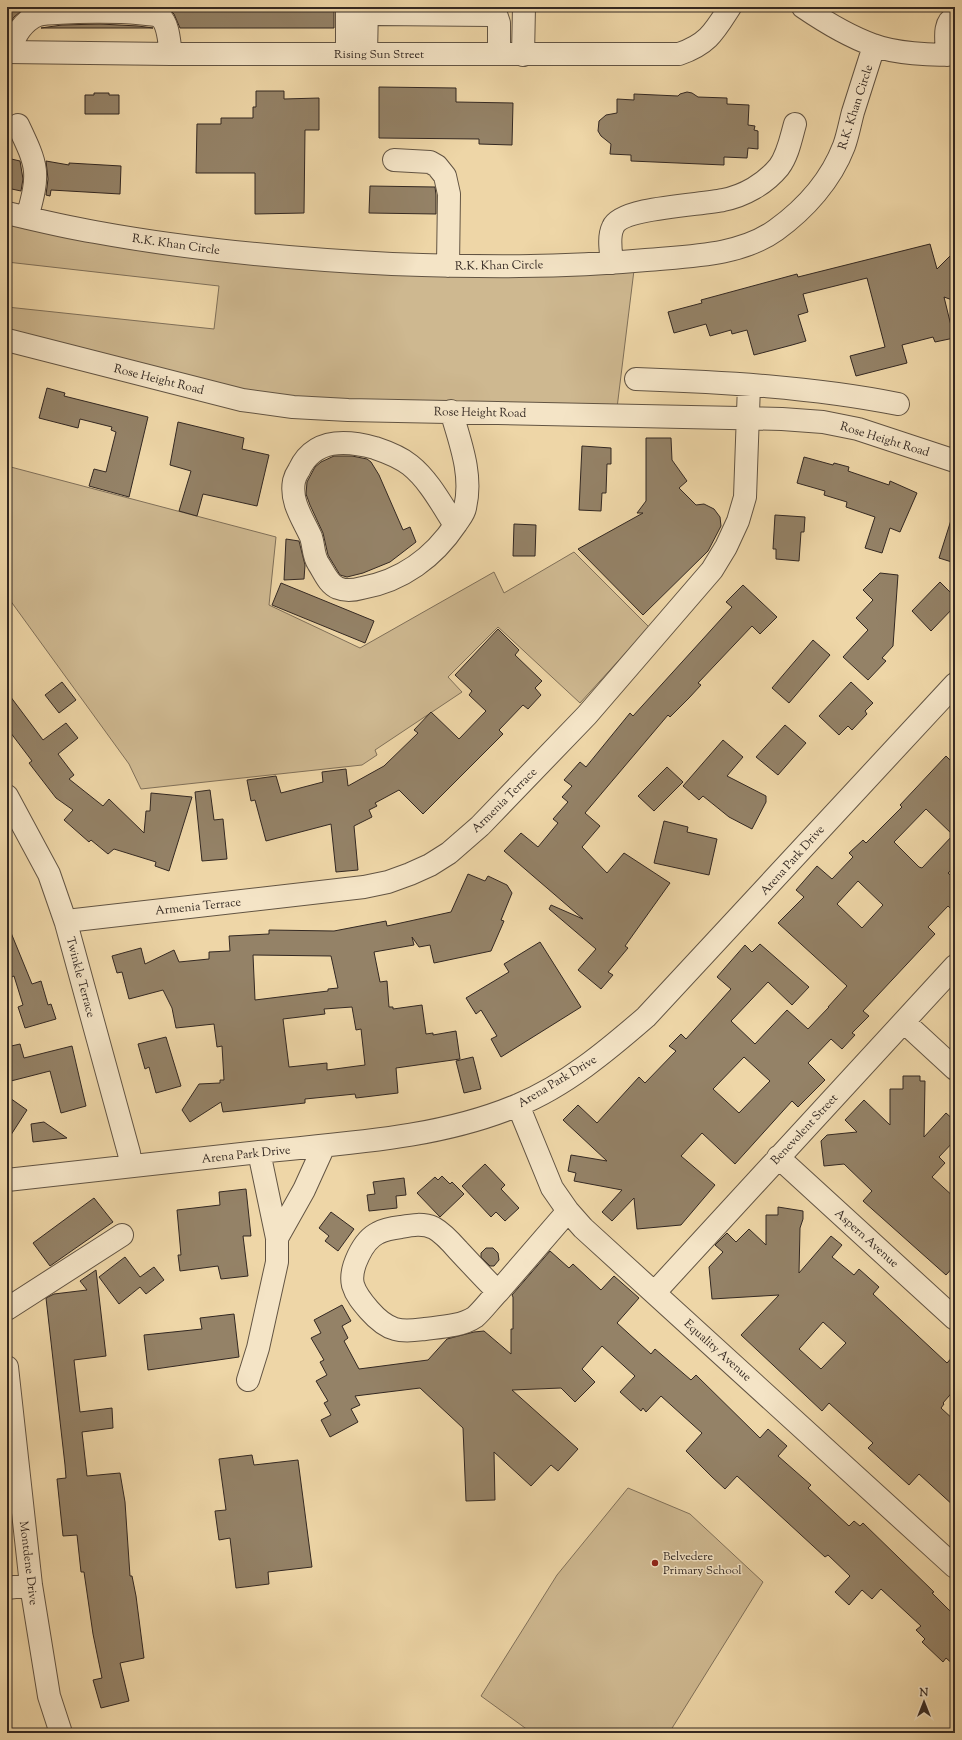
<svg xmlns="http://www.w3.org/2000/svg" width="962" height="1740" font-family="'Sorts Mill Goudy',serif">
<rect width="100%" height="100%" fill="#eed6a7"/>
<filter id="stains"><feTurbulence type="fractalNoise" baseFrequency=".005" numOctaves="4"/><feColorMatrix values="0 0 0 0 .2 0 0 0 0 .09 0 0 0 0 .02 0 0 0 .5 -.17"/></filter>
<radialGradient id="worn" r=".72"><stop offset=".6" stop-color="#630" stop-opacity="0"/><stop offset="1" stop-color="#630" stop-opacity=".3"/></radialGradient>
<path fill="#ceb890" stroke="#807059" d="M7,213l194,34 434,15 -19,154 -269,-5 -340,-71v-33l207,22 5,-43 -212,-24z
M7,466l269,71 -7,68 91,43 134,-76 10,21 70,-41 75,75 -69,76 -82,-76 -50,50 14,15 -87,58 2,5 -15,10 -221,24 -12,-25 -122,-168z
M628,1488l62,26 73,68 -94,151h-137l-51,-37 76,-121z"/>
<path fill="#948267" stroke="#332822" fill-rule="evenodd" d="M7,7h19l-12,10 -7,10z
M167,7h167v21h-154l-6,-14z
M100,24l38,2 15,2h-112l21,-3z
M379,87l77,1v14l57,1 -1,42 -33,-1v-5l-100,-1z
M256,91h28v8l35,-1v32h-14l-1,83 -49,1v-41h-59l1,-49h24v-6h32v-11h3z
M687,92l5,1 6,4 29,1v6l22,1 -1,20 7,1 -1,4 4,1v18l-10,-1 -1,10 -23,-1v8l-93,-4v-6l-21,-1 1,-10 -10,-8 -3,-5 1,-10 7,-6 11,-2v-14l17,1v-6l44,2 2,-2z
M94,93h15v2h10v19h-34v-19h9z
M7,158l13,3 3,18 -2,12 -14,-3z
M46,161l23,4v-2l52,3 -1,28 -69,-4 -1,6 -4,-1 2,-16z
M370,186l65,1 1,8v19l-67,-1z
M930,244l7,25 18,-18v50l-11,-4 10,41 -19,4 -2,-5 -31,8 5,18 -51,13 -6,-20 35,-9 -18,-69 -64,16 5,18 -10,3 8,26 -14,4 -38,10 -7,-25 -15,4 -1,-4 -21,6 -4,-12 -32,9 -6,-21 34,-9 -1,-3 96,-26 1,3z
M47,388l18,5 -1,3 84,21 -19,80 -40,-11 5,-17 12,3 10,-40 -5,-2 1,-3 -32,-8 -2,9 -39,-10z
M178,422l66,16 -2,11 27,6 -12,51 -54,-12 -6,22 -18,-5 12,-40 -21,-6z
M646,438h25l1,22 15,21 -8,7 17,17 8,-1 10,5 6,8 1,9 -13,25 -65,64 -65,-66 65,-36h-6l9,-12z
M582,446l29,2v16h-4l-1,29h-4l-1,18 -22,-1z
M334,456h18l15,3 4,3 8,13 24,55 7,-3 6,15 -26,20 -27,11 -16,4 -7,-2 -12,-20 -5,-22 -13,-28 -4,-11 1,-12 8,-15 6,-5z
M804,457l29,8 1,-2 15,4 -1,4 41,14 1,-4 27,12 -17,39 -10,-4 -8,25 -17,-5 10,-31 -29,-10 1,-5 -23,-7 1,-4 -28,-8z
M775,515l30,2 -1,15h-3l-2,29 -23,-2v-10h-3z
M952,517h3v46l-16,-5z
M514,524l22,1 -1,31h-22z
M286,539l13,2 6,24 -1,14 -20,1z
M880,573l18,2 -5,71 -11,12 4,3 -18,19 -25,-23 25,-27 -12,-12 17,-18 -10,-10z
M940,582l15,15v9l-24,25 -19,-20z
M281,583l93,38 -9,22 -93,-38z
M743,585l34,32 -17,17 -8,-8 -54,57 3,2 -12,13 -19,19 -2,-2 -83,98 15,13 -18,21 25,26 17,-20 46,30 -45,63 3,2 -20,24 5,3 -12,14 -23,-19 18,-21 -47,-40 2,-4 32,14 -79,-68 17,-18 17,14 20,-24 -5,-4 15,-17 -6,-5 10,-11 -8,-6 16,-18 6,5 44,-54 3,3 99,-109 -6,-5z
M498,629l21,21 -4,5 27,26 -7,7 6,7 -13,14 -5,-4 -24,25 4,4 -80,80 -24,-24 -24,13 2,3 -8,4 3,7 -18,9 4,44 -22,2 -5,-48 -65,17 -11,-41 -4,1 -4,-21 29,-4 5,17 42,-11 -1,-10 24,-3 2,17 36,-20 34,-33 -4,-3 17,-18 28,27 27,-28 -17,-16 3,-4 -17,-16z
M813,640l17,15 -41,48 -17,-15z
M62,682l14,18 -17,13 -14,-18z
M851,682l22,21 -8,8 2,3 -15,16 -4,-4 -9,9 -20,-19z
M7,692l36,48 23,-17 12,15 -20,16 16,21 -5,4 34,27 6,-7 35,34 2,-22h4l1,-18 41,4 -23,74 -14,-5 1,-4 -42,-13 -6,5 -17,-14 -2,2 -25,-22 9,-10 -17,-12 -27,-35 3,-2 -25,-33z
M785,725l21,18 -28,32 -22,-18z
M723,740l20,17 -16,19 39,20v6l-14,27 -23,-12 -26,-21 -4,4 -16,-14z
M946,756l9,9v101l-7,7 7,7v33l-7,-7 -20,21 7,7 -72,77 6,5 -17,17 3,2 -13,14 -11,-10 -23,24 17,17 -27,27 -6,-6 -57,63 -33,-31 -21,23 34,29 -34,40 -44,4 -3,-31 -22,23 -10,-9 20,-22 -48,-9 2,-8 -8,-2 3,-16 36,6 -44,-41 15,-15 19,18 42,-46 6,6 31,-32 -7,-5 12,-12 5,5 45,-50 -14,-12 28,-32 7,7 8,-8 49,43 -17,18 -24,-23 -37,39 24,23 32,-34 21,19 21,-22h-1l19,-21 -69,-63 26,-26 -8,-7 21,-24 15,13 21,-22 -4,-4 14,-13 3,3 36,-36 -2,-2zM926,809l27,26 -31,33 -3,-1 -25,-25zM858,881l25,24 -21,23 -25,-24zM744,1057l26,24 -31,32 -26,-24z
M667,767l16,15 -29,29 -16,-15z
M210,790l4,30 9,-1 4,40 -25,2 -7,-69z
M664,821l24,6 -1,5 30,7 -8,36 -55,-12z
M468,874l17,7 3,-5 19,9 5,8 -11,27 3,1 -13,30 -57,12 -4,-18 -11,2 -7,-10 2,8 -40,7 6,30 7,-1 2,26h4v2l29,-4 4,29 7,-1v2l23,-4 4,28 -64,9 2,25 -42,5 -1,-4 -50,5v4l-82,9 -2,-10 -31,20 -8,-12 17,-26 21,-1v-3h4l-2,-34 -5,1 -3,-23 -38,4 -4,-20 -9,-18 -34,9 -7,-27 -5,1 -5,-17 29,-8 4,16 29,-14 5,12 30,-3v-7l21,-1 -1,-15 40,-2v-4l65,1 52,-10 1,5 64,-14zM253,955l78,1 7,32 -10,1v2l-73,9zM352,1007l4,23 5,-1 4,36 -38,5v-7l-38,4 -6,-48 42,-5 -1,-5z
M7,923l25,61 9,-3 7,24 3,-1 5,15 -31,9 -7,-21 5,-2 -9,-29 -7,3z
M540,942l41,65 -80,50 -10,-18 6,-3 -16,-26 -5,4 -10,-16 43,-26 -5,-8z
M166,1037l15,49 -25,7 -7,-26 -4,2 -7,-25z
M20,1044l4,14 48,-12 14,60 -25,7 -11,-42 -43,11v-35z
M473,1057l8,32 -17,4 -8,-32z
M903,1076h17v5h5l-1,56 22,-24 9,8v19l-16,17 6,6 -13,14 23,21v67l-9,10 -83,-74 9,-10 -28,-27 -20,2 -3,-25 6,-6 30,-3 -12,-12 19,-20 26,25v-36h13z
M7,1096l20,14 -20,31z
M44,1122l23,16 -34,4 -2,-18z
M485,1164l20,21 -4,4 18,19 -14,13 -9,-9 -5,5 -29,-31z
M442,1176l8,8 2,-2 12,12 -24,23 -23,-24 18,-16 3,3z
M404,1178l2,17 -10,1 1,12 -28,3 -2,-16 8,-1 -2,-12z
M246,1189l5,47h-8l5,40 -27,3 -3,-13 -38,5 -2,-16h3l-4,-45 43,-5 -1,-13z
M94,1198l19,24 -63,44 -17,-23z
M778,1207l25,4v8l-3,9 -1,45 32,-37 11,9 -10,12 22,18 5,-6 20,18 -6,7 74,69 8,-9v35l-12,14 1,1 -3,4 14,13v86l-36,-33 -10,11 -41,-37 5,-5 -44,-40 -7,8 -81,-76 38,-40 -67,4 -3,-32 14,-15 -8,-7 12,-12 9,9 13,-13 17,16v-30h12zM823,1322l23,21 -25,26 -22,-20z
M331,1212l23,17 -16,22 -13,-10 4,-5 -10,-8z
M486,1248h7l5,5 1,7 -5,6h-4l-9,-9v-4z
M550,1251l19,17 4,-4 28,26 13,-14 25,22 -22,25 34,31 4,-5 36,31 5,-5 64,63 8,-9 19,17 -9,10 33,29 -3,3 41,38 5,-5 6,5 3,-3 71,69 -2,1 23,23v50l-9,-8 -3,4 -21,-20 3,-3 -9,-9 5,-4 -40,-37 -9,10 -10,-9 -13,15 -14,-13 15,-16 -22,-21 -3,2 -88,-81 -12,13 -13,-12 -26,-26 16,-18 -41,-37 -15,16 -3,-4 -2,3 -21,-19 15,-16 -33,-30 -20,23 13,13 -20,20 -14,-14 -49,2 66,59 -20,22 -7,-6 -20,21 -37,-34 1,48 -29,1 -3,-73 -43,-40 -65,8 5,9 -9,4 7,13 -28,15 -9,-17 10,-5 -7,-12 4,-2 -12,-20 11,-6 -7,-13 4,-2 -13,-22 10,-5 -7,-13 28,-15 9,16 -9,5 6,12 -4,3 15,28 69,-9 19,-21 27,-7 10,-1 27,23v-25h2v-32l-1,-2z
M125,1257l15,20 14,-10 10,13 -18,14 -6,-7 -21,17 -20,-27z
M96,1270l10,86 -32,4 6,52 32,-4 1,20 -31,4 5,44 33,-3 5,29 5,74h2l4,20 8,62 -24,5 9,38 -28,7 -8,-28 9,-2 -9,-44 -9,-62h-3l-4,-37 -14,1 -6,-57 9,-1 -1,-13 -19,-167 8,-4 33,-4 -7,-9z
M234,1314l5,43 -91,13 -4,-35 58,-6 -2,-11z
M252,1455l2,10 44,-5 14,107 -44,5 1,12 -33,4 -6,-50 -11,2 -4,-29 11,-1 -7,-51z"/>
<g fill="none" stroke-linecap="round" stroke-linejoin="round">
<g stroke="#625443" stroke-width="24">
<path id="minor" d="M803,7c22,15 45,29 70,38 20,8 60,11 82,9
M378,14l113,1 6,2 2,6v31
M7,52l164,2h508c29,-10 35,-22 51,-47
M8,52c7,-15 13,-30 30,-37 12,-4 114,-5 122,2 9,7 9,26 11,37
M347,53v-46
M366,54l1,-47
M523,55l1,-48
M947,55c0,-13 -5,-32 8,-38
M18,125c20,42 22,47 9,93
M394,160l36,2 7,4 8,10 4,18 -1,72
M7,213c29,7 58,14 88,19 98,18 198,27 297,32 85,3 170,4 254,-4 43,-4 94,-4 130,-30 29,-21 55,-50 68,-84 4,-11 6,-23 9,-34 7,-22 14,-44 21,-66
M612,263c-1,-11 -4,-26 1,-36 8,-20 89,-22 110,-27 21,-4 42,-16 56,-33 9,-12 12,-29 16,-43
M7,340l235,60 51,7 55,3 434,9 41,3 35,7 97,32
M636,379c87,3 176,8 262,25
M451,411c9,31 22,64 14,97 -1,6 -6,11 -9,16 -22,33 -54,57 -94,64 -7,2 -17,3 -24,0 -10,-4 -14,-16 -20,-25 -5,-8 -4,-17 -7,-26 -8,-18 -21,-35 -17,-56 1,-4 3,-8 5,-11 15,-32 47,-30 76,-22 12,4 25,9 35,17 19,15 32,40 45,60
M7,796l42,78 17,49 63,230 2,13
M66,923l9,-3 289,-33 24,-5 22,-8 20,-9 19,-12 31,-27 107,-111 125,-145 14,-23 12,-26 7,-24 4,-112
M904,1022l51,47
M518,1105l34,83 16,23 15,17 372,339
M259,1152l18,86
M778,1157l177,162
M7,1180c84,-10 168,-19 252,-28 86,-9 179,-13 259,-47 47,-19 90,-55 128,-88l309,-333
M498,1292c-14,-14 -27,-28 -40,-42 -7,-8 -15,-17 -24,-22 -11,-5 -22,-3 -33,-1 -8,1 -16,2 -23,6 -15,7 -29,36 -25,52 3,10 9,17 16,25 7,8 15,16 26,19 10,3 21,1 30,0 16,-2 37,-3 50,-12 8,-7 15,-17 23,-25l70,-81
M655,1292l300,-326
M7,1309l115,-74
M7,1367l24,218 18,111 12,37
M248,1380l10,-32 19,-86v-24l27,-48 20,-44
M7,1588l24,-3"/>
</g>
<use href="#minor" stroke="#f4e4c6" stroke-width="22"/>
</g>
<circle fill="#8f2418" stroke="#f4e4c6" stroke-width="1.5" cx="655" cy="1563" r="4"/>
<g text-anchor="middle" stroke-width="3" stroke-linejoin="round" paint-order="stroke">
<g font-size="12" fill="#332822" stroke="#f4e4c6">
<text x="379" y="58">Rising Sun Street</text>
<text transform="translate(855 107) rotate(-72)" y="4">R.K. Khan Circle</text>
<text transform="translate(176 244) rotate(8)" y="4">R.K. Khan Circle</text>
<text transform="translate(499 265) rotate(-1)" y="4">R.K. Khan Circle</text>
<text transform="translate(159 379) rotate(14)" y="4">Rose Height Road</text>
<text transform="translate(480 412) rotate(1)" y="4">Rose Height Road</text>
<text transform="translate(885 439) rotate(17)" y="4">Rose Height Road</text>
<text transform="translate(504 800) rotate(-45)" y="4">Armenia Terrace</text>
<text transform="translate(792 860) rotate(-48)" y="4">Arena Park Drive</text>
<text transform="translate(198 906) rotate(-6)" y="4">Armenia Terrace</text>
<text transform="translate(81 977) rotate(75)" y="4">Twinkle Terrace</text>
<text transform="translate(557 1081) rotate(-31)" y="4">Arena Park Drive</text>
<text transform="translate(804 1129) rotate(-47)" y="4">Benevolent Street</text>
<text transform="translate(246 1154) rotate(-6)" y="4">Arena Park Drive</text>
<text transform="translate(867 1238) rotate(42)" y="4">Aspern Avenue</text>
<text transform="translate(718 1350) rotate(42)" y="4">Equality Avenue</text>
<text transform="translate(29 1563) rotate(83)" y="4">Montdene Drive</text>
</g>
<g font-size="12" fill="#332822" stroke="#f4e4c6" text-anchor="start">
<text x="663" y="1560">Belvedere<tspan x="663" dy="14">Primary School</tspan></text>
</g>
</g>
<rect width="962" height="1740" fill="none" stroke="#eed6a7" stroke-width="24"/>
<rect x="8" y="8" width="946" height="1724" fill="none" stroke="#332822" stroke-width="2"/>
<rect x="12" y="12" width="938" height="1716" fill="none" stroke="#332822"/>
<g transform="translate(924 1702)" stroke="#f4e4c6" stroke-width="3" paint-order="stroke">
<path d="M0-3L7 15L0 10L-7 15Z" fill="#332822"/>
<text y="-6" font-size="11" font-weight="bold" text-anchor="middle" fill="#332822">N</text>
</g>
<rect width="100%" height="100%" filter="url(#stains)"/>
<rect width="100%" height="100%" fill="url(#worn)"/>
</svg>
